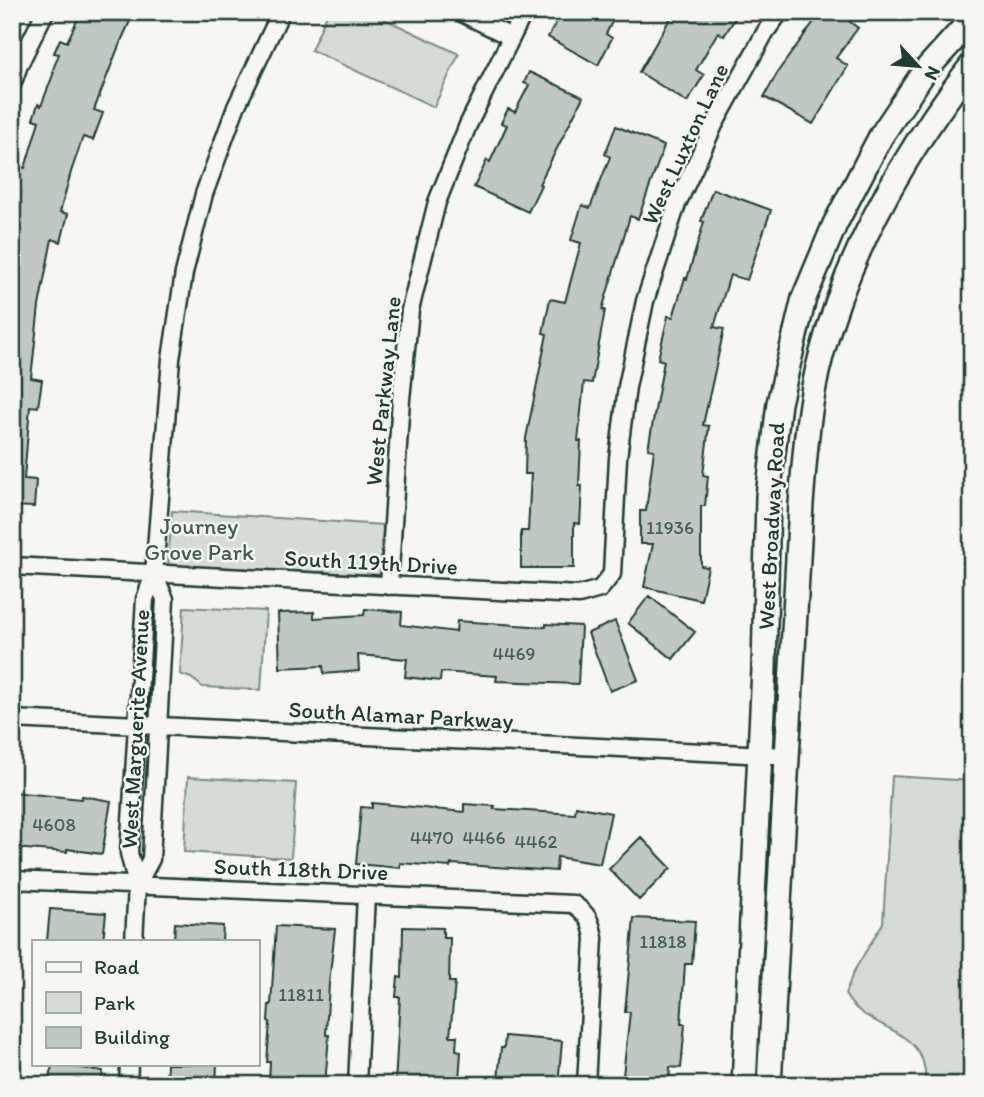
<svg xmlns="http://www.w3.org/2000/svg" width="984" height="1097" font-family="Itim,sans-serif">
<rect width="100%" height="100%" fill="#f6f6f2"/>
<filter id="ink" filterUnits="userSpaceOnUse"><feTurbulence type="fractalNoise" baseFrequency=".0143" numOctaves="2"/><feDisplacementMap in="SourceGraphic" scale="14" xChannelSelector="R" yChannelSelector="G"/><feConvolveMatrix kernelMatrix="1 2 1 2 8 2 1 2 1" color-interpolation-filters="sRGB"/></filter>
<g filter="url(#ink)">
<path fill="#d6dbd6" stroke="#7a8c85" stroke-width="2" d="M328,12h42l89,42 -25,53 -123,-57z
M172,511l211,14 -2,50 -213,-10z
M184,607l82,4 -5,79 -58,-3 -12,-9 -11,-4z
M892,776l80,5v304h-47c6,-60 -61,-53 -80,-91l9,-23 29,-48z
M188,777l108,6 -5,75 -107,-6z"/>
<path fill="#c1c8c3" stroke="#1f3d34" stroke-width="2" d="M81,12h53l-16,36 -24,62 9,3 -10,27 -10,-3 -12,35 -11,40 8,2 -7,28 -9,-3 -13,67 -8,72 11,2 -4,27 -8,-1 -6,73 12,1 -2,27 -22,-1v-292l5,-20 -4,-1 8,-26 4,1 14,-47 -6,-2 5,-15 3,2 13,-34h-2l7,-18 -5,-1 6,-14 7,3z
M562,12h55l-11,22 6,4 -14,27 -50,-28z
M674,12h65l-15,24 -6,-4 -22,38 8,5 -17,27 -48,-30z
M821,12h16l21,16 -22,30 12,8 -35,58 -49,-27 15,-27z
M529,72l54,25 -44,87 2,1 -13,27 -54,-25 13,-27 3,2 17,-37 -6,-2 7,-14 7,3 14,-27 -5,-2z
M616,126l48,20 -26,73 -8,-3 -28,94h3l-13,73 -8,-1 -6,59h3l-2,45h3l-2,38 -6,-1v45h-53v-37h7l3,-57h-6l1,-36 21,-104 -4,-1 7,-34 15,3 16,-59 -10,-3 11,-35 8,3 20,-51 -5,-3z
M713,189l58,21 -24,70 -17,-5 -16,52 10,2 -21,96 6,1 -6,49 5,1 -3,30h-4v60l7,1 -7,33 -57,-13 9,-43h-13v-33h6l8,-61 -6,-1 16,-88 -6,-2 10,-43 5,1 12,-39 2,1 17,-57 -3,-1z
M649,596l46,36 -22,27 -45,-36z
M365,609l37,3 -1,13 55,7 1,-11 89,6v-3l35,2 -3,58 -82,-3 1,-5 -56,-4 -1,9 -35,-4 2,-18 -49,-4 1,16 -35,3 -1,-8 -43,2 -2,-55 36,-1v6l50,-3z
M615,621l23,59 -28,11 -22,-58z
M12,792l69,7 1,-3 29,5 -9,53 -35,-5v3l-55,-4z
M372,803l92,9v-8l31,2 -1,3 81,5 1,-8 35,7 -11,51 -43,-7 -1,14 -105,-7 -1,3 -50,-4v5l-44,-4 5,-57 11,1z
M641,837l30,31 -32,32 -30,-31z
M50,909l56,4 -3,28h-56z
M634,918l61,3 -3,43h-7l-4,60h4l-4,44 -11,-1 -1,18h-47l8,-73h-5z
M175,923l48,3 -1,15h-48z
M276,926l59,3 -6,54 -3,52h3l-4,50h-56l1,-23h-3l3,-40 -2,-1 1,-16h2z
M403,927l40,1v10h7l-1,44h6l-5,54h7l-1,14 5,1 -2,30 -4,-1v5h-60l5,-88h-4l2,-20 4,1z
M505,1036l57,5 -4,44 -60,-5 3,-32h3z
M52,1064l51,7 -2,14h-52z
M167,1064h50l-1,21h-50z"/>
<g fill="none" stroke-linecap="round" stroke-linejoin="round">
<g stroke="#1f3d34" stroke-width="21">
<path id="minor" d="M460,12l51,25
M12,85l7,-20 26,-53
M12,566l567,29 21,-6 12,-15 6,-116 9,-71 18,-86 32,-97 37,-79 52,-94 14,-19
M389,586l12,-187 9,-89 27,-108 31,-77 56,-113
M12,719l775,37
M12,880l561,24c15,10 18,17 21,34l-8,147
M137,885l14,-26 14,-260 -11,-25
M134,941l3,-56 -8,-32 16,-254 9,-25 17,-215 13,-86 20,-79 32,-87 45,-95
M128,1085l1,-21
M357,1085l9,-190"/>
</g>
<g stroke="#1f3d34" stroke-width="28">
<path id="secondary" d="M744,1085l20,-416 4,-173 11,-93 25,-105 31,-74 46,-88 43,-64 48,-53
M769,1085l32,-581c4,-50 7,-100 20,-148 28,-107 84,-204 151,-291"/>
</g>
<use href="#minor" stroke="#f6f6f2" stroke-width="16"/>
<use href="#secondary" stroke="#f6f6f2" stroke-width="23"/>
</g>
</g>
<g text-anchor="middle" stroke-width="5" stroke-linejoin="round" paint-order="stroke">
<g font-size="19" fill="#486058">
<text x="670" y="534">11936</text>
<text x="514" y="660">4469</text>
<text x="54" y="831">4608</text>
<text x="432" y="844">4470</text>
<text x="484" y="844">4466</text>
<text x="536" y="848">4462</text>
<text x="663" y="948">11818</text>
<text x="301" y="1001">11811</text>
</g>
<g font-size="23" fill="#1f3d34" stroke="#f6f6f2">
<text transform="translate(685 144) rotate(-65)" y="8">West Luxton Lane</text>
<text transform="translate(383 391) rotate(-84)" y="8">West Parkway Lane</text>
<text transform="translate(771 526) rotate(-87)" y="8">West Broadway Road</text>
<text transform="translate(371 562) rotate(3)" y="8">South 119th Drive</text>
<text transform="translate(401 715) rotate(3)" y="8">South Alamar Parkway</text>
<text transform="translate(135 729) rotate(-87)" y="8">West Marguerite Avenue</text>
<text transform="translate(301 869) rotate(2)" y="8">South 118th Drive</text>
</g>
<g font-size="23" fill="#445d54" stroke="#f6f6f2">
<text x="199" y="534">Journey<tspan x="199" dy="26">Grove Park</tspan></text>
</g>
</g>
<rect width="984" height="1097" fill="none" stroke="#f6f6f2" stroke-width="42"/>
<rect x="21" y="21" width="942" height="1055" fill="none" stroke="#1f3d34" stroke-width="2.5" filter="url(#ink)"/>
<rect x="32" y="940" width="228" height="126" fill="#f6f6f2" stroke="#a0aca6" stroke-width="2"/>
<rect x="46" y="962" width="35" height="10" fill="#f6f6f2" stroke="#a0aca6" stroke-width="2"/>
<text x="94" y="974" font-size="21" fill="#1f3d34">Road</text>
<rect x="46" y="992" width="35" height="21" fill="#d6dbd6" stroke="#a0aca6" stroke-width="2"/>
<text x="94" y="1010" font-size="21" fill="#1f3d34">Park</text>
<rect x="46" y="1027" width="35" height="21" fill="#c1c8c3" stroke="#a0aca6" stroke-width="2"/>
<text x="94" y="1044" font-size="21" fill="#1f3d34">Building</text>
<g transform="translate(918 66) rotate(116)" stroke="#f6f6f2" stroke-width="5" paint-order="stroke">
<path d="M0-5L12 26L0 18L-12 26Z" fill="#1f3d34"/>
<text y="-10" font-size="19" font-weight="bold" text-anchor="middle" fill="#1f3d34">N</text>
</g>
</svg>
